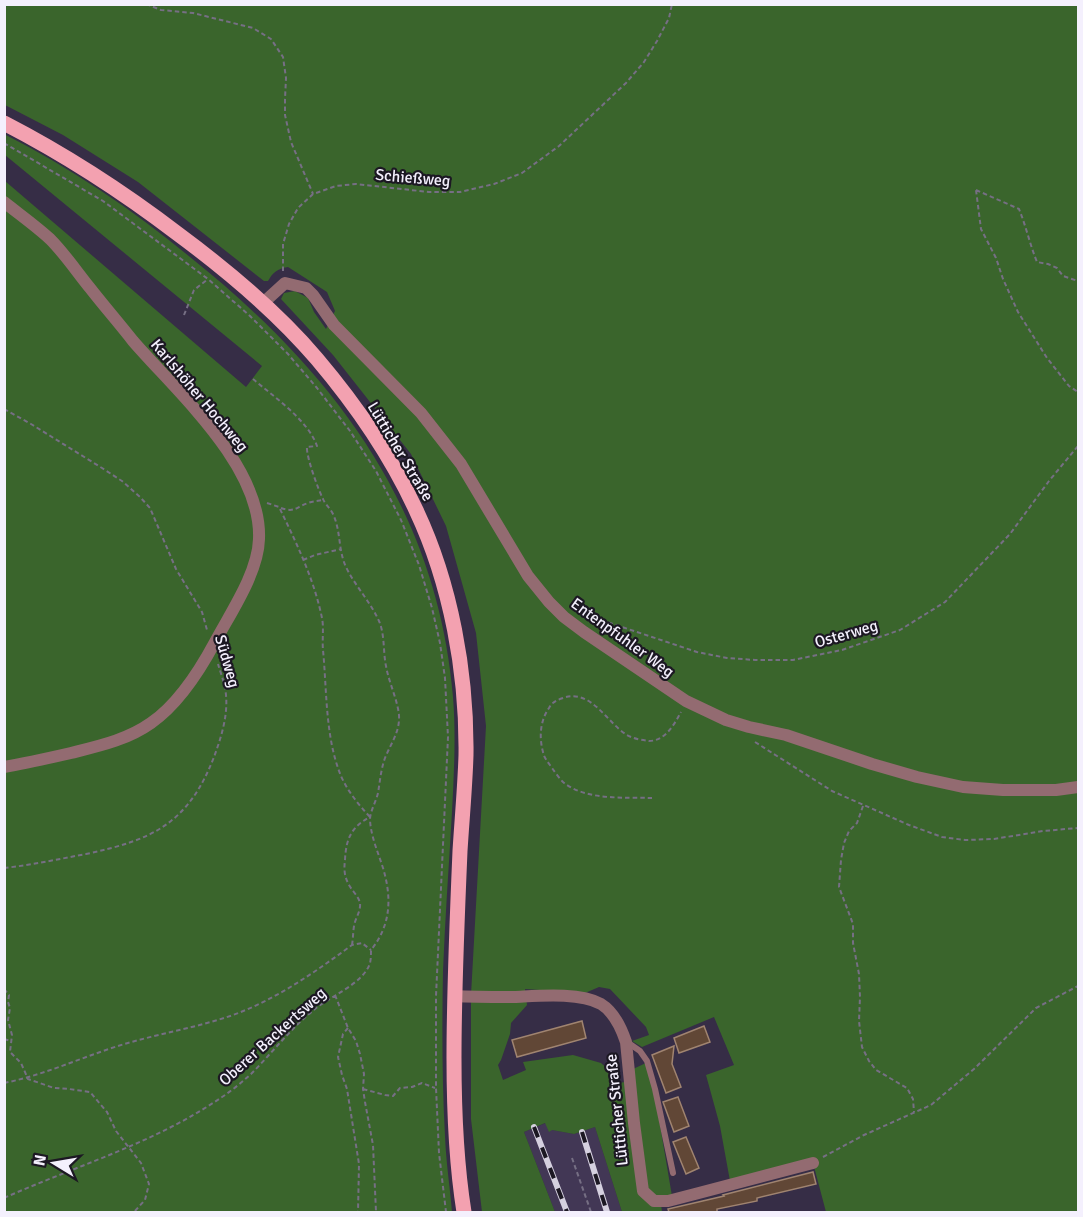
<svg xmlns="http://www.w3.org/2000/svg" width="1083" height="1217" font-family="Signika,sans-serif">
<rect width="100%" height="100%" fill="#362d46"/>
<path fill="#423755" d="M546,1123l6,7 22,4 21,-7 27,85h-67l-31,-80z"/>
<path fill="#3a652c" d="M4,5h1074v1207h-252l-14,-53 -82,22 -10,-55 -14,-51 28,-10 -20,-48 -72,30 -10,-6 17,-6 -3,-8 -36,-38 -11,-2 -14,6 -60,-4 2,16 -16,18 -1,11 -9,26 -3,5 5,15 23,-10 -3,-8 50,-7 28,8 9,8 6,13 12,-3 5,-12 13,-6 8,27 19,112 -12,2 1,8h-40l-27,-85 -21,7 -22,-4 -3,2 -4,-9 -21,9 31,80h-73l-11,-93v-124l15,-269 -10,-93 -30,-107 -35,-72 -78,-99 -52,-56 3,-6 11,-2 13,7 6,14 12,17 9,-18 -8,-19 -39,-25c-11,2 -15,5 -20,14h-4l-126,-99 -75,-47 -58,-30z
M4,134c67,34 129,76 186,123 144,115 247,251 263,440 3,38 1,77 -1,115 -3,53 -7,106 -9,159 -1,55 -1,110 2,165 1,26 5,51 7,76h-447v-1031l241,206 16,-21 -257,-211z"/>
<path fill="#614736" stroke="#a08470" stroke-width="1.5" d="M582,1021l4,17 -69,19 -5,-17z
M704,1026l6,16 -31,11 -5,-15z
M674,1046l-2,18 9,23 -15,6 -14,-38z
M678,1097l11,29 -15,6 -11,-30z
M686,1137l13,31 -13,6 -13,-32z
M813,1172l3,12 -59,14v3l-40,8v3h-48l-1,-3 56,-13 -1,-1z"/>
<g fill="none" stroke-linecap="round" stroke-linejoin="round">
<path stroke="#766f84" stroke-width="2" stroke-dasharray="4.5 3" stroke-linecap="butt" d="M146,4l15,6 32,3 60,15 18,11 12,18 3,21 -1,21v16l6,27 22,52
M4,143l99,58 105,78 42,37 38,38 29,34 33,43 26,40 25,49 18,45 13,43 8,35 5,35 3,59 -12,259v92l3,65 7,59
M976,190l5,39 15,29 7,21 15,33 29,46 22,28 9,6
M976,190l43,19c7,17 11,36 18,53l11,2 9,4 6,8 15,5
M283,271v-27l6,-20 9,-16 15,-14 23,-8 20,-2 73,8h31l34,-8 28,-11 37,-27 67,-63 18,-21 13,-21 12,-23 3,-14
M184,315l10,-25 14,-11
M253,379c21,18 55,41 64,67l-10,1c-1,9 11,42 16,52 2,5 7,9 10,15 8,17 5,36 13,53 9,19 24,34 33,54 6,14 4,31 7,45 3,17 11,32 13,49 1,17 -8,28 -14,43 -4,11 -5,23 -7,35 -2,9 -8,18 -8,27 1,17 8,32 13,48 9,30 8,57 -12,82
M4,409l27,15 71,44 20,13 18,16 10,11 26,61 26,43 5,18
M267,503l12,4c17,35 35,72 43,111 2,10 0,21 1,32 4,41 2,87 18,126 7,16 18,29 29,41
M281,508c14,5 15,-1 27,-5 5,-2 10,-2 15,-3
M303,560l12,-5 26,-6
M580,613l117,39 30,6 28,2h38l49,-10 58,-20 45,-28 65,-68 39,-53 29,-35
M755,742l77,49 77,34 33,12 23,3 29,-1 49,-8 35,-3
M652,798c-28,-1 -66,3 -89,-16 -4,-4 -8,-10 -11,-14 -4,-6 -8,-10 -9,-16 -4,-15 -3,-31 6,-44 3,-6 8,-8 14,-10 28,-10 44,25 64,37 7,4 15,5 22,6 16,0 25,-16 32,-29
M863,806l-6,17 -8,8 -5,12 -3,17 -2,27 14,37v19l6,31 1,23 -1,24 3,26 7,14 7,9 31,18 6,11 1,13
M4,868c28,-3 55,-9 82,-14 66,-14 102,-30 128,-97 7,-19 14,-41 12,-62 -1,-11 -5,-21 -8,-31
M352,945c1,-6 1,-12 2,-19 1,-7 7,-15 6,-23 -2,-8 -9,-13 -12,-20 -4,-8 -4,-15 -3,-23 1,-21 6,-33 25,-43
M4,989l5,6 -1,7 2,6 -2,12 4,15 -2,17 11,11 7,16 26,9 15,1 21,3 17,20 9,19 25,32 8,21 -4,16 -11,12
M335,995l13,33 8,13 4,13 4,20 -1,15 2,13 8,43 3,67
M348,1028l-5,6 -5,23 4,18 5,14 12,75 -1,48
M4,1039l7,2
M4,1083c40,-8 76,-25 114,-37 38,-12 78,-18 115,-31 44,-16 82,-43 119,-70l10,-2 9,7
M363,1089l22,6 8,1 7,-8 12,-1 10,-4 13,5
M823,1157l41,-22 67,-30 43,-36 62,-61 42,-22
M572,1158l19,54
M4,1198c72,-32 150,-55 215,-99 11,-7 22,-16 32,-25 21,-21 40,-46 64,-65 16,-13 49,-26 55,-46 1,-4 1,-9 1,-13"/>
<path stroke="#936b71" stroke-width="6" d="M627,1042l13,9 7,10 8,28 18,84"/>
<path stroke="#936b71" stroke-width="12" d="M4,202c15,12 32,24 46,37 15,15 27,33 40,49 14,18 29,35 43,53 44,51 129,125 126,198 -1,34 -28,73 -44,103 -15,28 -38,63 -64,81 -24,17 -52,23 -80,30 -22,5 -44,10 -67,14
M262,304l23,-21 21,5 7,7 21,30 87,88 40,51 67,112 21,26 15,15 20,15 102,69 40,19 23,7 37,8 86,29 45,13 46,10 40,3h53l22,-3
M454,996c20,1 40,1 60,1 24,-1 65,-5 87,7 13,8 20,23 25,38l8,81 9,68 11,10h14l27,-7 118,-31"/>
<path stroke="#f3a1b0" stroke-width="15" d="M4,123c62,32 119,69 174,111 50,37 99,78 139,125 39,46 74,97 99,151 35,74 51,163 50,245 -1,32 -4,64 -6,96 -3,69 -6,138 -6,207 0,51 2,104 10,154"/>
<g stroke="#d5d0df" stroke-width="6">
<path id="rail" d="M534,1127l33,85
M582,1132l25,80"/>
</g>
<use href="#rail" stroke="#1c1823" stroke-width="4" stroke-dasharray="11" stroke-linecap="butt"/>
</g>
<g text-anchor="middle" stroke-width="4.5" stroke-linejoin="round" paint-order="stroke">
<g font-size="16" fill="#f4f0fd" stroke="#1c1823">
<text transform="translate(413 177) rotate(5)" y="6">Schießweg</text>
<text transform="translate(200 395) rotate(50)" y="6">Karlshöher Hochweg</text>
<text transform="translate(401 451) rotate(59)" y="6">Lütticher Straße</text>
<text transform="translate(846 633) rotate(-16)" y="6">Osterweg</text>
<text transform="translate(623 637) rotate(36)" y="6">Entenpfuhler Weg</text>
<text transform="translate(228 661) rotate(74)" y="6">Südweg</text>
<text transform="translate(272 1036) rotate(-42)" y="6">Oberer Backertsweg</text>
<text transform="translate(616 1110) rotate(-96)" y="6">Lütticher Straße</text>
</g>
</g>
<rect width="1083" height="1217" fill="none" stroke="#f4f0fd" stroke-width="12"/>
<g transform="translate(54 1163) rotate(281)" stroke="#1c1823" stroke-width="4.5" paint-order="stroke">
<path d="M0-4.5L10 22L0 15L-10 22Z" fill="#f4f0fd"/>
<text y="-9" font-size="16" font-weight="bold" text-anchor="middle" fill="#f4f0fd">N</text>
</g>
</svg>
